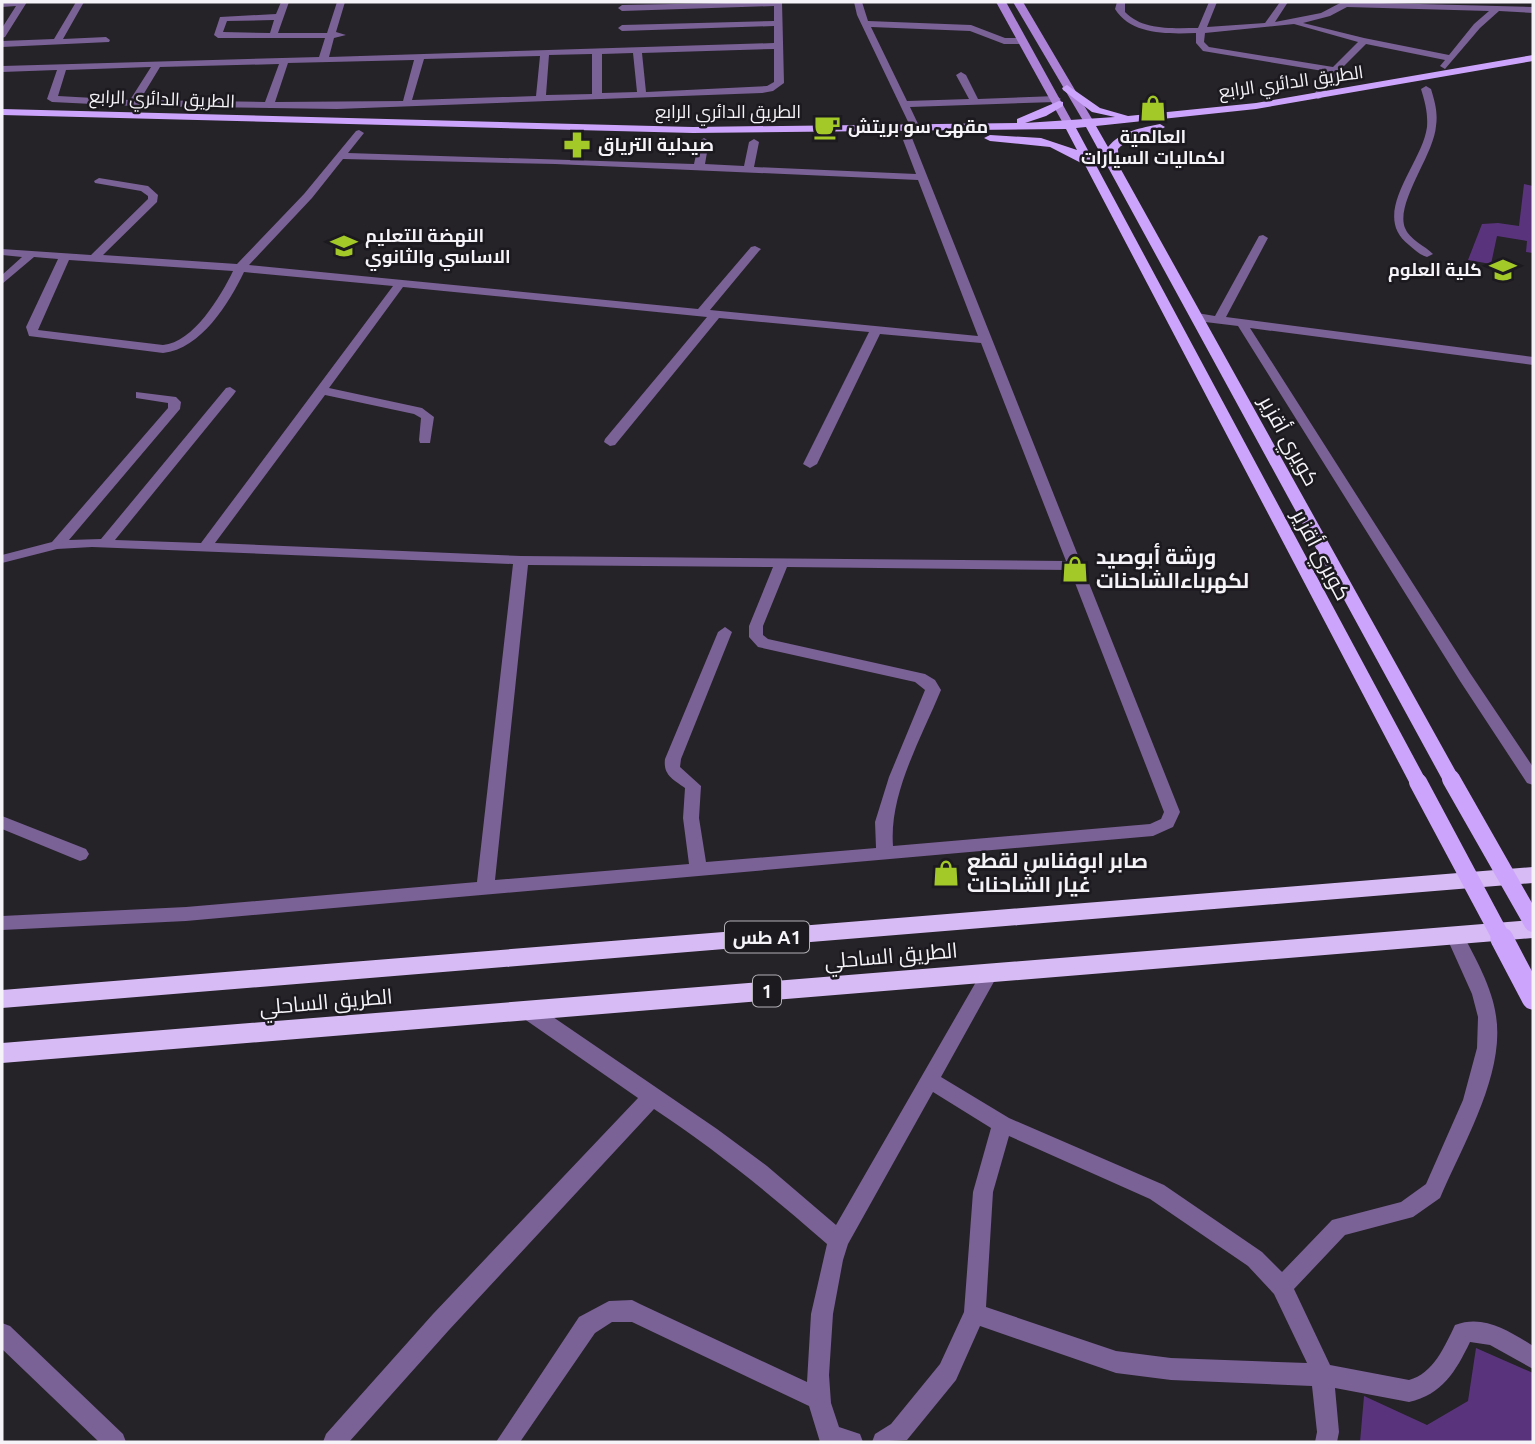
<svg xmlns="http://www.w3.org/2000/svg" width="1535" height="1444" font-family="Ubuntu,Cairo,sans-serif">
<rect width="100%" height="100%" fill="#252228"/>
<path fill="#59347c" d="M1524,184l9,2v67l-7,-1 1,-11 -30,-5 -6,28 -23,-4 14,-36 16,-1 21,3z
M1476,1348l57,25v69h-173l4,-46 63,29 41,-24z"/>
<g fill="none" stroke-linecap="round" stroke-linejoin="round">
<path fill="#7a6196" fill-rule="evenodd" d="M2,2h25l-22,35 -3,1v-10l14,-22 -14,1z
M76,2h8l-21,37 43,-2 4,3 -1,2 -107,5v-6l52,-2z
M281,2h8l-11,31h49l10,-31h8l-9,30 10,3 -12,3 -5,19 445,-14v-17l-152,5 -4,-3 4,-3 152,-4v-15l-152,5 -4,-3 4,-3 160,-3 2,81 -11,8 -11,2 -425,16 -204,-3 -81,-4 -5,-3 10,-29 -55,2v-6l317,-9 6,-19h-107l-4,-3 6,-18 56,-3zM274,20l-4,13 -47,-1 4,-11zM774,49v33l-7,4 -121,6 -4,-39zM633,53l4,39 -35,1v-39zM592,54v40l-46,1 3,-40zM540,56l-4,40 -124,4 12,-41zM414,60l-11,41 -128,1 13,-39zM279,64l-14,38 -125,-2 20,-33zM151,67l-21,33 -72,-4 8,-26z
M854,2h8l6,19 103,4 34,13h18l4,3 -4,3h-19l-34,-13 -99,-4 36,74 62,-2 -13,-24 5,-3 5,3 12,24 78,-3 5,3 -5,3 -146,5 10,21 -8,2 -55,-115z
M1117,2h8v10c18,19 49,16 73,16l11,-26h8l-10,25 58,-4 15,-21h8l-13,20 46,-9 21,-11 191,5v6l-34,-2 -19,17 -35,41 -5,-3 5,-6 -79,-16 -28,28 -17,26 -3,1 -5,-3 16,-24 -126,-21 -7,-8v-10c-28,1 -65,2 -81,-24zM1347,7l142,4 -15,13 -25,31 -85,-17 -61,-15 27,-7zM1294,24l64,18 -25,25 -124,-20 -5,-5 1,-9z
M1426,86l5,3c4,13 7,24 5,37 -2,29 -41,77 -31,102 4,11 20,18 28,26l-6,3c-7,-2 -12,-7 -18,-12 -40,-31 13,-80 18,-118 1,-14 -2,-25 -6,-38z
M359,130l5,3 -16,20 346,11 5,-23 5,-3 5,3 -4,23 39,2 5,-24 5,-3 5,3 -5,25 162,7 -13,-34 9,-2 268,674 -7,15 -20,9 -967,85 -184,9v-14l184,-9 291,-25 36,-318 -421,-17 -35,2 -55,14v-8l50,-13 116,-134v-5l-32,-5v-6l40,5 5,5 -1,7 -111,131 32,-1 125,-151 4,-1 6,4 -2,3 -119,146 86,3 192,-257 -149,-14c-15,31 -43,77 -81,81l-134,-17 -3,-9 32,-68 -24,-2 -32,27v-9l20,-18 -20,-2v-6l89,6 57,-56v-3l-7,-5 -46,-8 -1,-2 5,-3 49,8 10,9 -1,7 -54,53 134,9 67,-70 52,-63zM343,159l212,5 363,16 60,156 -268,-26 49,-59 2,-2 -6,-3 -4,1 -53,62 -449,-44 63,-67zM69,260l164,11c-12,25 -40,72 -70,74l-125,-15zM403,287l304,30 -102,122 -1,3 6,4 5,-1 104,-127 150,14 -66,132 7,4 7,-4 63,-130 101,9 85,218 -545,-5 -306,-13 110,-148 89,19 7,4 -2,22 1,3h10l4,-26 -12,-9 -93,-20zM528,565l245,2 -24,59v11l9,10 157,35 10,8 -36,87 -14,45 1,26 -170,14 -7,-44 2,-32 -21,-19 1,-8 51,-127 -7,-5 -7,5 -53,127c-2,16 8,20 20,29l-2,30 6,46 -194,16zM787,567l283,3 94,242 -3,7 -11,5 -257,22c-4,-53 28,-107 48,-156l-6,-10 -10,-6 -157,-35 -5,-4v-9z
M1263,235l5,3 -42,79 307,40v8l-283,-37 220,345 63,94v18l-6,-2 -67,-102 -222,-355 -41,-5 -6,-4 6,-4 18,3 44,-80z
M2,816l84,33 3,5 -3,5 -6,2 -78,-32z
M1455,929l6,2c14,26 31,56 35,85 9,56 -31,125 -53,175l-3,7 -27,19 -68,18 -51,54 36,76 79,15c24,-6 36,-34 46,-55 29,-11 54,6 78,21v23l-43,-24 -20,-3c-14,29 -28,53 -61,60l-74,-14 4,44 -2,10h-22l2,-10 -5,-46 -141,-6 -55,-7 -136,-47 -24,54 -49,60 -35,2 3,-8 16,-10 49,-60 24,-52 9,-120 18,-64 -58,-36 -85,152 -5,16 -10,54 -4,61 2,28 8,24 21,7 3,8h-43l-11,-36 -177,-84h-20l-17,11 -75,109h-24l83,-125 30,-16 23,-1 8,4 167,78 4,-68 16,-70c-56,-49 -111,-94 -173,-135l-205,221 -100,112h-26l3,-8 107,-120 205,-216 -118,-82 -2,-6 2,-6 7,-2 7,2 183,125 50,37 69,59 148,-257 6,-2 6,2 3,5 -3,5 -55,99 68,41 155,67 98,67 20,20 50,-52 69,-18 25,-18 37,-84 14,-52 1,-31 -6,-23 -26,-58 3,-5zM1009,1136l141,63 98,67 26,28 33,69 -136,-5 -55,-7 -130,-44 7,-115z
M2,1323l8,3 113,108 3,8h-27l-97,-93z"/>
<path fill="#ac83d7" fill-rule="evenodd" d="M996,2h10l68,123 -1,2 -9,-2z
M1013,2h10l72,122 -1,2 -9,-2z"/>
<path fill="#cda4fb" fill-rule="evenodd" d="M1533,55v6l-277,48 -160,17 12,21c13,-16 33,-19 52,-23l5,3c-14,10 -34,8 -47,22l1,17 341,613 -3,5h-12l-3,-5 -356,-652 -10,1 351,654 -3,5h-12l-3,-5 -324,-617 -35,-18 -60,-6 -6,-3 6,-3 51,3 36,12 -11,-21 -373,4 -691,-18v-6l691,18 324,-4v-4l42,-18 4,1v4l-17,10 -21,7 90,-6 -23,-5 -29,-22 -1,-2 5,-3 33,23 28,8 128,-13z"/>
<path fill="#d6bbf4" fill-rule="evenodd" d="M1533,867v16l-1531,125v-18z
M1533,920v18l-1531,125v-20z"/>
<path stroke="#cda4fb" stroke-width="18" d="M1451,779l82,144
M1418,782l85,159"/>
<path stroke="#cda4fb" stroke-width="23" d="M1502,939l31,59"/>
</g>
<defs>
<g id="shop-bare" transform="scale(2.1)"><path d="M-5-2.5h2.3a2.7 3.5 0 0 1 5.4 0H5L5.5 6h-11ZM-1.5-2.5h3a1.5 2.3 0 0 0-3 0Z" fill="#a2c928" stroke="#1c191f" stroke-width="2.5" paint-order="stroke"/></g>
<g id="cafe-bare" transform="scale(2.1)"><path d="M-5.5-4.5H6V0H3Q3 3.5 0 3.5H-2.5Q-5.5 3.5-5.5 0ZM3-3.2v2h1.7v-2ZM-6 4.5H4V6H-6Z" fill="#a2c928" stroke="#1c191f" stroke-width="2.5" paint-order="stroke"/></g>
<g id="pharmacy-bare" transform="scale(2.1)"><path d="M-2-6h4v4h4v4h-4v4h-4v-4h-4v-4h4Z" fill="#a2c928" stroke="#1c191f" stroke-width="2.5" paint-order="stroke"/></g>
<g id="school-bare" transform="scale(2.1)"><path d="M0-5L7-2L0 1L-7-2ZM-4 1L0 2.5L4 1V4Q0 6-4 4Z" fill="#a2c928" stroke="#1c191f" stroke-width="2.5" paint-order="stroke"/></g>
<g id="university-bare" transform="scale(2.1)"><path d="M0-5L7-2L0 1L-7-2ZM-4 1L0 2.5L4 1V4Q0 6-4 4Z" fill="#a2c928" stroke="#1c191f" stroke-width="2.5" paint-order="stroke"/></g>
</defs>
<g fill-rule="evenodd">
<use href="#shop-bare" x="1153" y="108"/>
<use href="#cafe-bare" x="827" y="127"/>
<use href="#pharmacy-bare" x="577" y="145"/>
<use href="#school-bare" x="344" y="246"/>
<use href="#university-bare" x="1503" y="270"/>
<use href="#shop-bare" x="1075" y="569"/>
<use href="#shop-bare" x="946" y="873"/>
</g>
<g text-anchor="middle" stroke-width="5" stroke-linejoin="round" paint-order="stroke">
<g font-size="18" fill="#f5f3f8" stroke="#1c191f">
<text transform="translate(1291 82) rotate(-8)" y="6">الطريق الدائري الرابع</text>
<text transform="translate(162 99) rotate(2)" y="6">الطريق الدائري الرابع</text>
<text x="728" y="118">الطريق الدائري الرابع</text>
</g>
<g font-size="18" font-weight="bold" fill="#f5f3f8" stroke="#1c191f" text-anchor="start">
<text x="848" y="133">مقهى سو بريتش</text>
<text x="1153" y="143" text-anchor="middle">العالمية<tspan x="1153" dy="21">لكماليات السيارات</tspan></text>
<text x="598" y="151">صيدلية الترياق</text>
<text x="365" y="242">النهضة للتعليم<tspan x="365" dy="21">الاساسي والثانوي</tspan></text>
<text x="1482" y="276" text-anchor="end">كلية العلوم</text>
</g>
<g fill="#1c191f" stroke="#b4b2b7" stroke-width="2">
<rect x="725" y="921.5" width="84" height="31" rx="5"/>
<rect x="753" y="975.5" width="28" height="31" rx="5"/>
</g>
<g font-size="19" font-weight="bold" fill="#f5f3f8">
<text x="767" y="944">طس A1</text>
<text x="767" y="998">1</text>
</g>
<g font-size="21" fill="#f5f3f8" stroke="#1c191f">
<text transform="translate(1289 441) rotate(61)" y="7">كويري أقزير</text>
<text transform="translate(1321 555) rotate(62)" y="7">كوبري أقزير</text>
<text transform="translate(891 956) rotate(-5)" y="7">الطريق الساحلي</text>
<text transform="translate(326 1002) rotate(-5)" y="7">الطريق الساحلي</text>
</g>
<g font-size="21" font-weight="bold" fill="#f5f3f8" stroke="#1c191f" text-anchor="start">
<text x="1096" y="564">ورشة أبوصيد<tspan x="1096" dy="24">لكهرباءالشاحنات</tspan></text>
<text x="967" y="868">صابر ابوفناس لقطع<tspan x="967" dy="24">غيار الشاحنات</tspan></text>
</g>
</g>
<rect width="1535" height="1444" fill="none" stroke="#f5f3f8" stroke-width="7"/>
</svg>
